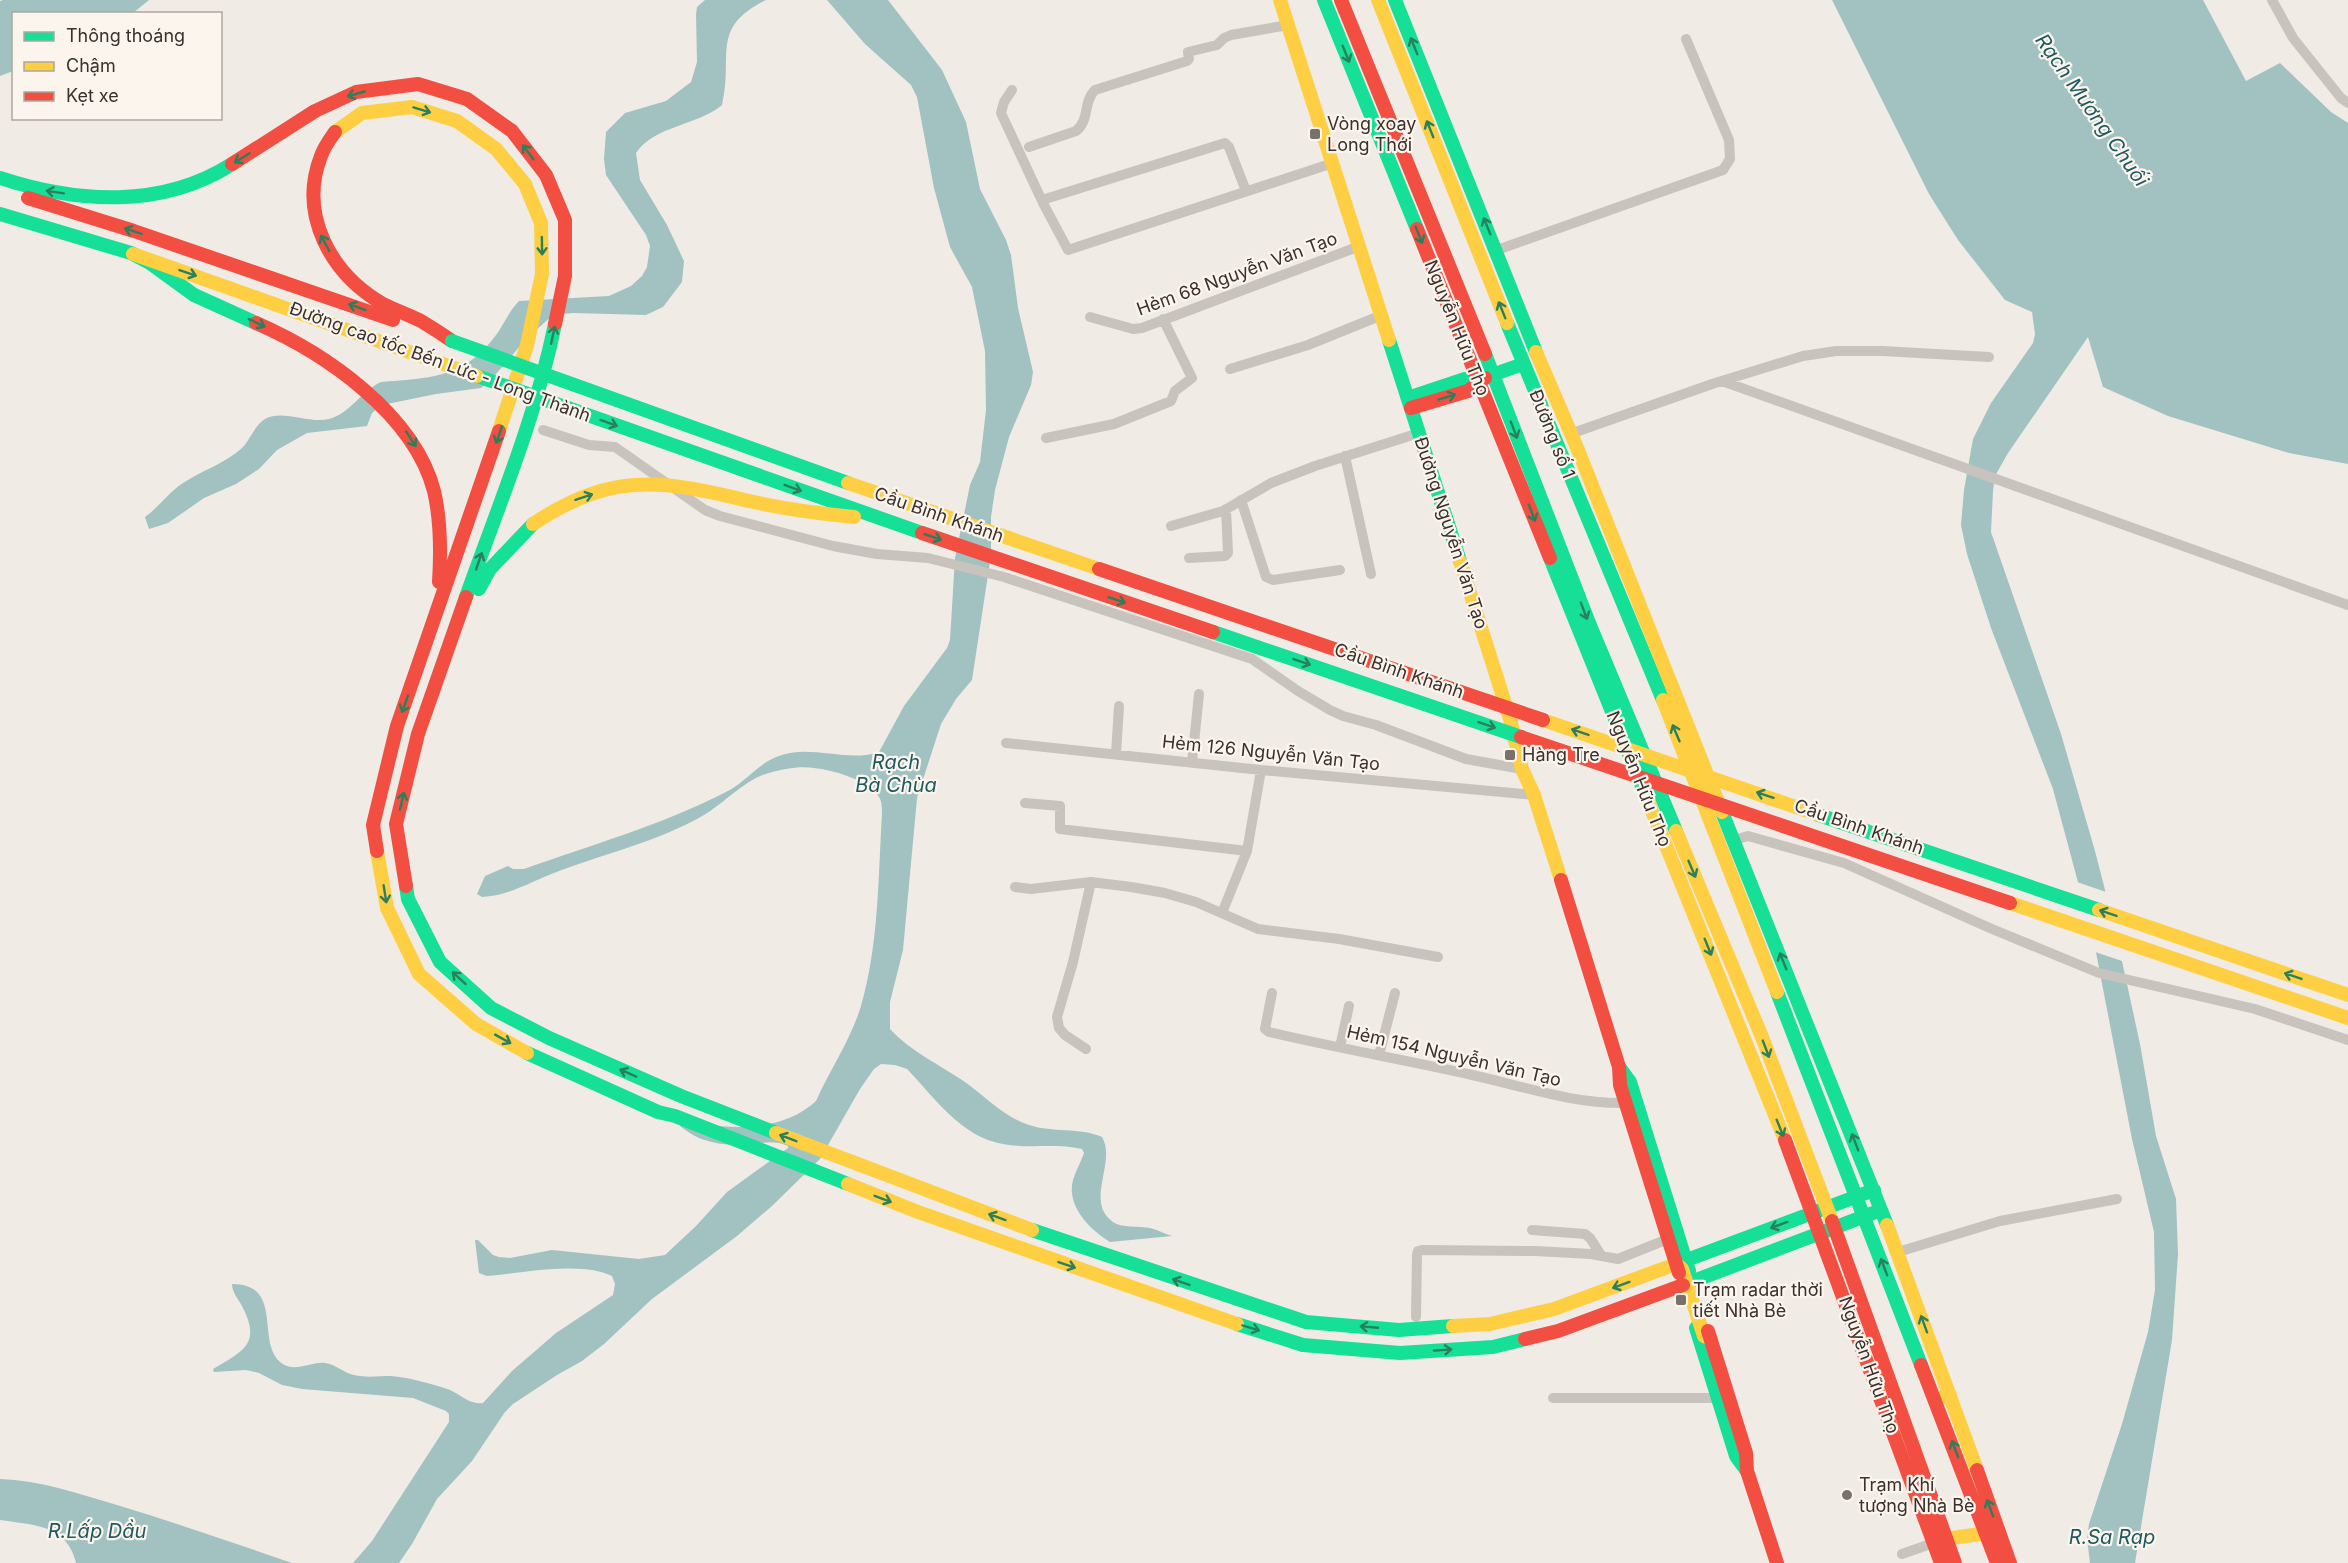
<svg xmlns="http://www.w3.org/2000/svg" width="2348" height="1563" font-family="Inter,sans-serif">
<rect width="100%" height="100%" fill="#f0ebe5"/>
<path fill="#a1c2c1" d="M3,0h146l-16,13 -119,1 -1,57 -13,5v-75z
M705,0h61c-57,28 -32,55 -44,105 -25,21 -67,20 -86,48l4,27 27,45 17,36 -2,21 -19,25 -17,8 -73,-2 -20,2 -26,23 -37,43 -9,7 -45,6 -54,11 -10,8 -5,13 -60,7 -30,17 -18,19 -23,15 -32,14 -36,25 -19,6 -4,-12c14,-10 24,-25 38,-34 18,-12 43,-20 59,-35 8,-8 13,-23 23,-29 18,-10 44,5 64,0 22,-6 32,-28 52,-37 46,-4 81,-3 112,-43 10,-12 15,-27 26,-38l90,-5 22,-10 11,-10 5,-9 3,-21 -4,-11 -40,-60 -2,-16 2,-27 19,-19 41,-12 25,-19 6,-20 -1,-48 1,-7z
M827,0h61l54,70 24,52 14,67 26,51 5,15 7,53 15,64 -2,13 -22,52 -14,53 -4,27v38l-19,125 -16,19 -15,25 -24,74 -14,152 -13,52v27c20,22 50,36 75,53 21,15 39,35 64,43 24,8 50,2 73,12 15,25 -18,65 11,85 8,6 26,4 37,6 8,2 15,6 22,8l-62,6c-20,-12 -44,-36 -37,-62 3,-10 8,-18 11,-27l-2,-4c-26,-6 -53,0 -79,-5 -42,-7 -68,-46 -96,-75l-12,-4 -14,-1 -7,5 -14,20 -40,70 -48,47 -35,30 -85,63 -48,45 -22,17 -25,14 -44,29 -8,8 -33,49 -35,38 -25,45 -13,19h-46l19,-22 77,-119v-8l-3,-3 -33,-13 -111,-9 -20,-4 -23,-12 -13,-3 -32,2 -1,-3c30,-18 49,-25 29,-63 -4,-7 -10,-14 -10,-22 52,0 24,57 48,78 14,12 31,-1 45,1 10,1 19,10 29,12 12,3 25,1 37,1 11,1 22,3 32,6 9,2 19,5 27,8 12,5 19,15 33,13l29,-32 44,-38 57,-38 2,-11 -3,-8c-31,-15 -89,-3 -125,0l-8,-3 -4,-33h3l15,15 6,2 11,1 42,-8 87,9 26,-4 31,-29 31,-34 61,-44v-2c-14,-6 -23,-3 -37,-2 -29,3 -59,-2 -78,-26 46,11 105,18 143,-17 14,-31 35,-62 45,-95 18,-62 17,-128 21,-192 0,-5 0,-13 -3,-17 -10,-17 -46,-27 -65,-29 -15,-2 -31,1 -45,5 -22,5 -45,30 -65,42 -45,26 -97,38 -145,56 -25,9 -50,25 -77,26l-5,-3 8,-18 23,-10 5,3h11c67,-24 138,-44 202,-77 19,-9 32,-29 53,-36 31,-12 69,7 100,-4l25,-46 43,-58 3,-8 5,-82 15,-73 10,-23 6,-52 -1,-59 -13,-64 -22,-40 -16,-59 -17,-91 -6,-12 -46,-41z
M1832,0h371l43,81 34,-18 51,49 17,11v341l-59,-11 -121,-37 -65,-29 -15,-50 -80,116 -13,23 -2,15 -2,41 70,202 34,117 20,78 25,115 16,92 20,63 2,55 -6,86 -37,223h-45l-3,-25 2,-14 33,-100 26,-92 7,-42 -1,-58 -22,-93 -38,-197 -41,-153 -62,-161 -24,-74 -6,-29 3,-35 9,-51 18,-36 42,-60 2,-9 -3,-22 -27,-12 -47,-60 -29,-46z
M0,1479c40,1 79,15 117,26 59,18 117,38 175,58h-216c-9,-39 -44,-38 -76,-43z"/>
<path fill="#f0ebe5" d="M2074,881l35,12 16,69 -33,-11z"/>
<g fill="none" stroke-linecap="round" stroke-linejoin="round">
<path stroke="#c9c3be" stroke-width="10" d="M2272,0l21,38 48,60 7,5
M1012,90l-8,12 -3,11 42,90 25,47 265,-87
M1029,147l47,-16c14,-11 7,-30 19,-41l92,-29 2,-2 -1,-7 29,-7 7,-7 7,-3 57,-10
M1042,200l183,-57 4,4 17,44
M1497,250l226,-80 7,-11 -1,-19 -43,-101
M1090,317l43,12 9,-1 218,-82
M1230,369l78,-24 74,-30
M1722,381l626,224
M543,430l46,15 26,2 90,63 15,6 113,30 44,8 51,4 76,19 248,82 46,32 32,19 13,6 33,9 90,34 56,10
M1570,434l145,-51 88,-27 33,-5h47l106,6
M1046,438l68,-14 57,-23 4,-10 17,-13 -29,-59
M1345,456l26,118
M1241,500l25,77 7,3 67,-10
M1171,526l52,-15 48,-28 44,-17 104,-33
M1189,558l36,-2 3,-3 -2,-44
M1006,743l255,27 273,25
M1116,754l3,-48
M1192,762l7,-68
M1025,803l35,3v23l187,22
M1734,840l14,-4 96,27 148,66 107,44 156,36 93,31
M1015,887l16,2 60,-7 40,5 34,6 31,9 62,27 81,10 99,18
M1222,913l25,-62 14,-81
M1272,993l-7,36 4,3c68,16 136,28 203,43 51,11 100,29 153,28
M1340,1047l9,-41
M1086,1049l-21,-14 -6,-7 -2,-11 16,-55 18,-80
M1379,1055l16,-62
M1532,1230l53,4 5,4 11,17
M1898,1252l102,-31 117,-22
M1416,1317l1,-62 1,-4 4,-1 113,1 56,3 27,5 50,-20
M1553,1398h165
M1902,1554l37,-13"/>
<path stroke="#16e098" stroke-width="14" d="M1324,0l93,229
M1395,0l141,352
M0,178c76,25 162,31 232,-14
M0,214l131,39 19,10 44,32 62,28
M1507,323l156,377
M1389,340l71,221
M1485,354l104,269 87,208
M1492,375l31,-11
M1408,398l57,-19 14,2
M1550,558l98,243
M479,589l11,-20 43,-45
M466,597c32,-90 70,-180 89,-273
M1722,812l165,413
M406,886l2,13 32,63 51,46 58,30 132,58 95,37
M1777,992l144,373
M527,1053l131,59 17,4 173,68
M1619,1067l11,15 59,189
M1032,1230l274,92 93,8 54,-4
M1676,1264l198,-74
M1683,1285l198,-75
M1237,1324l66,21 97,8 93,-6 32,-8
M1696,1328l40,128 11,15"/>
<path stroke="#ffcf43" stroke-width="14" d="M1280,0l109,340
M1378,0l129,323
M335,132l27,-19 50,-6 45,14 39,28 29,35 16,39 1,51 -15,71 -28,86
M1536,352l42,98 144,362
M1460,561l50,158 12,50 12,26 27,85
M1663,700l114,292
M1648,801l137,339
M1676,831l86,206 70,184
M377,851l10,57 32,66 57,50 51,29
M776,1133l256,97
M848,1184l70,28 319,112
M1887,1225l90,245
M1453,1326l37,-2 64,-15 122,-45 6,5 22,67 7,3
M1935,1399l15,-4
M1945,1539l42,-6"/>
<path stroke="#f24e42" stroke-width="14" d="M1341,0l144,354
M335,132c-5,7 -11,15 -14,24 -23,59 10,118 62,148 12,6 26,11 38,17 10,6 21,13 31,20
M232,164l83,-53 41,-19 62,-8 49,15 45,32 34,44 19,45v56l-10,48
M28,198l106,33 259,89
M1417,229l133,329
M256,323c69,30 158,91 178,168 7,30 7,60 5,91
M1411,408l57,-17 17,-13
M377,851l-4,-26 24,-99 102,-295
M1561,880l58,187 1,18 59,188
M406,886l-10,-62 22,-90 48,-137
M1785,1140l156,423
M1832,1221l123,342
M1708,1331l38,122 1,18 30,92
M1525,1339l33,-8 125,-46
M1921,1365l76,198
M1977,1470l33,93"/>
<path stroke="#16e098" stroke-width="14" d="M452,341l396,142
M477,376l445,157
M1213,632l308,105
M1816,814l283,96"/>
<path stroke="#ffcf43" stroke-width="14" d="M133,254l344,122
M848,483l251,86
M533,524c30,-20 65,-37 102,-39 43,-3 86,10 128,19 30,6 60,10 91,13
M1543,720l273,94
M2010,903l338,115
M2099,910l249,85"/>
<path stroke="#f24e42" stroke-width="14" d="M922,533l291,99
M1099,569l444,151
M1521,737l489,166"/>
</g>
<defs><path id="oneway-shaft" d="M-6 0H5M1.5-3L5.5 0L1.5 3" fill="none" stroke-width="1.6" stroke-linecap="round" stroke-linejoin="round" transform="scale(1.5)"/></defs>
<g stroke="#2a7f5c">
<use href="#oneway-shaft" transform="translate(1414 46) rotate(-112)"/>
<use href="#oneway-shaft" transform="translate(1346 54) rotate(68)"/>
<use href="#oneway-shaft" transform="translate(356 94) rotate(164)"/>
<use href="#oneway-shaft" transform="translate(422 110) rotate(17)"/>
<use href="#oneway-shaft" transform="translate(1430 129) rotate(-112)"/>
<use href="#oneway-shaft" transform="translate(528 152) rotate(-127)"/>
<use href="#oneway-shaft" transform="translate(242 158) rotate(148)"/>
<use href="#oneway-shaft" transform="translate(55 192) rotate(-171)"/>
<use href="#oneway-shaft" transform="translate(1487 226) rotate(-112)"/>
<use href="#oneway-shaft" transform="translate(133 231) rotate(-162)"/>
<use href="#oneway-shaft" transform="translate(1419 235) rotate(68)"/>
<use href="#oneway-shaft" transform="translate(325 243) rotate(-118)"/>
<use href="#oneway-shaft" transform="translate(542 246) rotate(89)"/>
<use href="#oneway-shaft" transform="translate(188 273) rotate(19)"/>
<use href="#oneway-shaft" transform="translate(357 307) rotate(-160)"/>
<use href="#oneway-shaft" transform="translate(1502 310) rotate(-112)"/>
<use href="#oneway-shaft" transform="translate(257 323) rotate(25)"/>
<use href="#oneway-shaft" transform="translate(553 335) rotate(-78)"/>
<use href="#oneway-shaft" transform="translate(1447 397) rotate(-17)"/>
<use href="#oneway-shaft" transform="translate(609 423) rotate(20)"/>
<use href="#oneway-shaft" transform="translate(1514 430) rotate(69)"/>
<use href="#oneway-shaft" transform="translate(499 435) rotate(109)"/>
<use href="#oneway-shaft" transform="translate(411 439) rotate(57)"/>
<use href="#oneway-shaft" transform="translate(793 488) rotate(20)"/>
<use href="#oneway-shaft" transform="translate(584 497) rotate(-18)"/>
<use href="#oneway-shaft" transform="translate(1532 513) rotate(69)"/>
<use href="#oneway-shaft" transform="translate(933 537) rotate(19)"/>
<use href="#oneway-shaft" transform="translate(479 561) rotate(-71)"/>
<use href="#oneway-shaft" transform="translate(1117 600) rotate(19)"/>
<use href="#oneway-shaft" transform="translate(1584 611) rotate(69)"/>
<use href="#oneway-shaft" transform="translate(1302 662) rotate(19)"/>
<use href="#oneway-shaft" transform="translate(405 704) rotate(110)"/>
<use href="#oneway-shaft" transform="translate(1487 725) rotate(19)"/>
<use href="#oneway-shaft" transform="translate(1580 732) rotate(-161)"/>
<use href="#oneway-shaft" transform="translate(1676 733) rotate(-113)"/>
<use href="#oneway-shaft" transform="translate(1765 795) rotate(-161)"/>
<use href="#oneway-shaft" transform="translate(402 801) rotate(-77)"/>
<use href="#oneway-shaft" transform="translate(1692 869) rotate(67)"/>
<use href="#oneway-shaft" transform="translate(385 894) rotate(81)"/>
<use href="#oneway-shaft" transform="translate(2108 913) rotate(-161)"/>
<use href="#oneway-shaft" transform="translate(1708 947) rotate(68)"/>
<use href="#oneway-shaft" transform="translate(1783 961) rotate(-112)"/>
<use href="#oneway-shaft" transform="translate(2293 976) rotate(-161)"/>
<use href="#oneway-shaft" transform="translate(459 978) rotate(-138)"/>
<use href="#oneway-shaft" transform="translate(503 1039) rotate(29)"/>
<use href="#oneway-shaft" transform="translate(1766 1049) rotate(69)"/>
<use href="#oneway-shaft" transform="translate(628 1073) rotate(-156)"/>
<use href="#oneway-shaft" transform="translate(1780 1128) rotate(68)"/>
<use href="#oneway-shaft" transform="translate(788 1138) rotate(-159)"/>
<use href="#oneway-shaft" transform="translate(1855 1142) rotate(-111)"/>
<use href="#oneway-shaft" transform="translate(883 1199) rotate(21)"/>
<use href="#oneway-shaft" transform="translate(997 1217) rotate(-160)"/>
<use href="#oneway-shaft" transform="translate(1779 1225) rotate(160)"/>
<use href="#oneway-shaft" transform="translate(1067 1265) rotate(19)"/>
<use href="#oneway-shaft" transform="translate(1884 1267) rotate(-111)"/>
<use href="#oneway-shaft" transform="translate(1181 1282) rotate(-161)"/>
<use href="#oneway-shaft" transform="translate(1621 1285) rotate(160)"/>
<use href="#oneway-shaft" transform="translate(1924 1324) rotate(-110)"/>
<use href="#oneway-shaft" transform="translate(1369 1327) rotate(-175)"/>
<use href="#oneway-shaft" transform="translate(1251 1328) rotate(17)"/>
<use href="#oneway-shaft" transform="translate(1443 1350) rotate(-4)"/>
<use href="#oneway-shaft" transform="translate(1955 1449) rotate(-111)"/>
<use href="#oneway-shaft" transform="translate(1990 1508) rotate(-110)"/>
</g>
<g fill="#7a716c" stroke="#fbf5ee" stroke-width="2">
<rect x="1309" y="128" width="12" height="12" rx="3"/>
<rect x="1504" y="749" width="12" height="12" rx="3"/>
<rect x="1675" y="1294" width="12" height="12" rx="3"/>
<circle cx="1847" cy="1495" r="6"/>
</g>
<g text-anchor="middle" stroke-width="4.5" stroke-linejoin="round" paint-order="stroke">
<g font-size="18" fill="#3b302b" stroke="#fbf5ee" text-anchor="start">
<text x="1327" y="130">Vòng xoay<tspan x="1327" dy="21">Long Thới</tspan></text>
<text x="1522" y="761">Hàng Tre</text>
<text x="1693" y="1296">Trạm radar thời<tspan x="1693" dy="21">tiết Nhà Bè</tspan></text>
<text x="1859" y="1491">Trạm Khí<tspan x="1859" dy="21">tượng Nhà Bè</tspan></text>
</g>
<g font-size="18" fill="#3b302b" stroke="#fbf5ee">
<text transform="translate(1237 274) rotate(-20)" y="6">Hẻm 68 Nguyễn Văn Tạo</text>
<text transform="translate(1457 328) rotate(68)" y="6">Nguyễn Hữu Thọ</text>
<text transform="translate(440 362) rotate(20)" y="6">Đường cao tốc Bến Lức - Long Thành</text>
<text transform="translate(1552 434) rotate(68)" y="6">Đường số 1</text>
<text transform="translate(939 515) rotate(19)" y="6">Cầu Bình Khánh</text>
<text transform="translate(1451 533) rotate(72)" y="6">Đường Nguyễn Văn Tạo</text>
<text transform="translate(1399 671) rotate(19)" y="6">Cầu Bình Khánh</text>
<text transform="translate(1271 753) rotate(6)" y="6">Hẻm 126 Nguyễn Văn Tạo</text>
<text transform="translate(1639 779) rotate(68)" y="6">Nguyễn Hữu Thọ</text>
<text transform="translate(1859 827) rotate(19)" y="6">Cầu Bình Khánh</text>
<text transform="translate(1454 1056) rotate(13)" y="6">Hẻm 154 Nguyễn Văn Tạo</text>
<text transform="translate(1869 1365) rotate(70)" y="6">Nguyễn Hữu Thọ</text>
</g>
<g font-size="20" font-style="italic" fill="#1f5a5e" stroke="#fbf5ee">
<text transform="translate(2092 110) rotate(55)" y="7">Rạch Mương Chuối</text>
<text x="896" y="769">Rạch<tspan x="896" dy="23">Bà Chùa</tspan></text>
<text x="97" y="1538">R.Lấp Dầu</text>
<text x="2112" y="1544">R.Sa Rạp</text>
</g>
</g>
<rect x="12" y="12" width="210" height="108" fill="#fbf5ee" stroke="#aea6a0" stroke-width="1.5"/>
<rect x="24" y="32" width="30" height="9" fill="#16e098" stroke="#aea6a0" stroke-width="1.5"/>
<text x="66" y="42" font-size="18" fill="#3b302b">Thông thoáng</text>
<rect x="24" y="62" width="30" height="9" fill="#ffcf43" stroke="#aea6a0" stroke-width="1.5"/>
<text x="66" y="72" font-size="18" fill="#3b302b">Chậm</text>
<rect x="24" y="92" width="30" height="9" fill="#f24e42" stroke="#aea6a0" stroke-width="1.5"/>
<text x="66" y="102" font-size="18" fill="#3b302b">Kẹt xe</text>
</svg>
